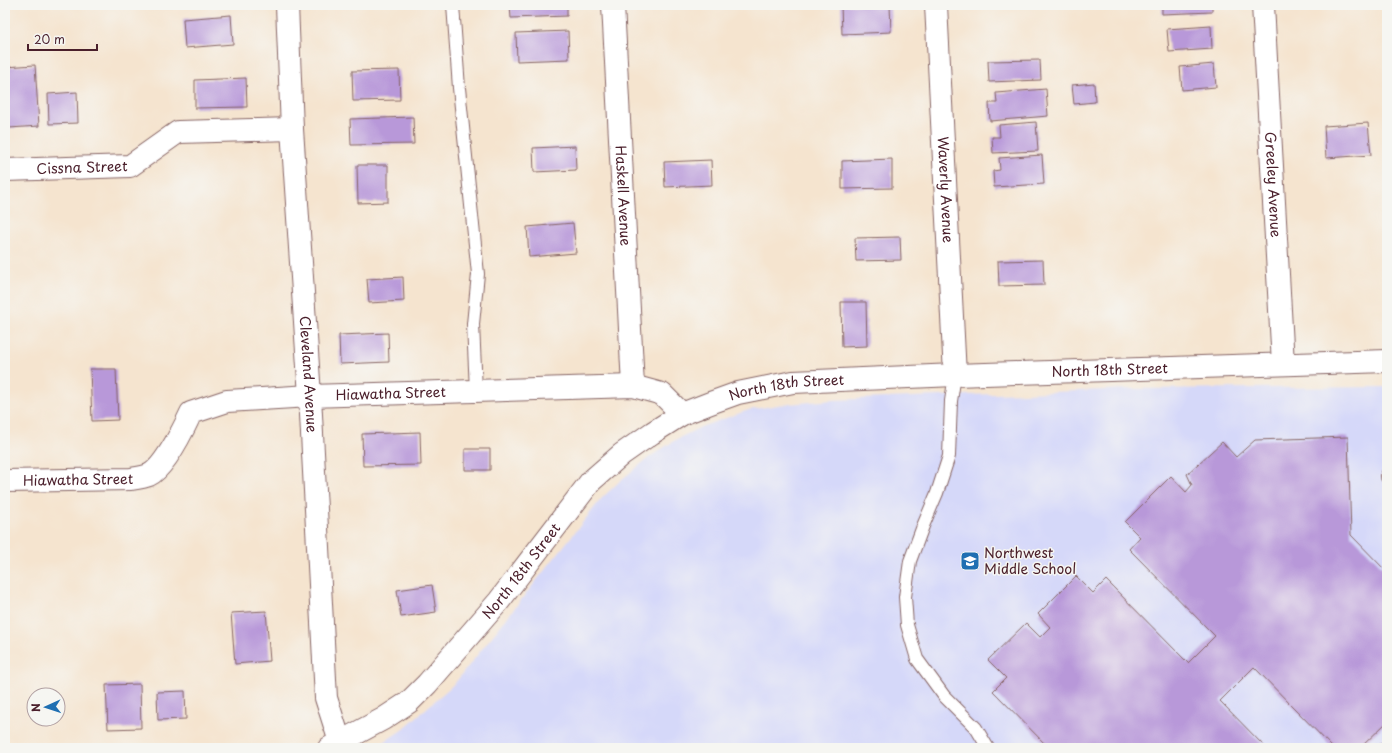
<svg xmlns="http://www.w3.org/2000/svg" width="1392" height="753" font-family="'Playpen Sans',sans-serif">
<rect width="100%" height="100%" fill="#f6f6f2"/>
<filter id="ink" filterUnits="userSpaceOnUse"><feTurbulence type="fractalNoise" baseFrequency=".025" numOctaves="2"/><feDisplacementMap in="SourceGraphic" scale="8" xChannelSelector="R" yChannelSelector="G"/><feConvolveMatrix kernelMatrix="1 2 1 2 8 2 1 2 1" color-interpolation-filters="sRGB"/></filter>
<filter id="wash" filterUnits="userSpaceOnUse"><feTurbulence type="fractalNoise" baseFrequency=".012" numOctaves="4" result="noise"/><feDisplacementMap in="SourceGraphic" scale="16" xChannelSelector="R" yChannelSelector="G"/><feGaussianBlur stdDeviation="0.9" result="paint"/><feColorMatrix in="noise" values="0 0 0 0 0 0 0 0 0 0 0 0 0 0 0 0 0 1.4 0 .05"/><feComposite in="paint" operator="in"/></filter>
<g filter="url(#wash)">
<rect width="100%" height="100%" fill="#f5e4cf"/>
<path fill="#d5d8f9" d="M1387,387v361h-1012l27,-18 53,-47 147,-185 19,-18 29,-23 27,-18 24,-12 28,-10 20,-7 29,-5 55,-5 300,-11z"/>
<g id="blocks">
<path fill="#b898d9" d="M510,5h57v11l-56,2z
M841,5h49l1,27 -49,2z
M1162,5h50v7l-50,2z
M231,15l2,29 -48,4 -2,-29z
M1211,26l1,23 -43,3 -2,-23z
M568,31l1,28 -52,2 -1,-28z
M1040,60l1,20 -52,2 -1,-21z
M1214,64l2,23 -34,3 -2,-23z
M35,65l4,61 -30,2 -2,-29h-2v-32z
M399,70l1,30 -47,1 -1,-30z
M246,78l1,29 -52,1v-28z
M1094,83l1,19 -21,2 -2,-19z
M1046,89l2,27 -58,5 -1,-18h8l-1,-10z
M77,92l1,31 -29,1 -1,-30z
M413,117l1,27 -63,1 -1,-26z
M1036,122l2,29 -45,2 -1,-16h8l-1,-12z
M1368,123l3,32 -45,3 -2,-32z
M575,146l1,24 -42,2 -1,-24z
M1042,155l2,29 -50,3 -1,-16 7,-1 -1,-12z
M892,159v29l-50,1v-28z
M711,160l1,25 -47,2 -1,-25z
M357,165h31v37l-30,1z
M573,223l3,30 -47,4 -2,-30z
M900,237l1,23 -45,1 -1,-23z
M1043,260l1,25 -45,1 -1,-25z
M403,277l1,24 -35,2 -2,-24z
M841,302h25l1,44 -25,1z
M388,333l1,29 -49,2 -1,-29z
M90,369h26l2,51 -26,1z
M420,432l1,33 -58,1 -1,-32z
M1348,437l3,98 36,37v150l-27,26h-27l-79,-81 -34,34 46,47h-217l-56,-57 13,-13 -18,-18 38,-37 14,14 10,-10 -12,-13 38,-38 17,17 13,-13 82,83 27,-27 -86,-87 11,-12 -15,-15 46,-46 15,16 6,-7 -5,-11 35,-32 14,15 19,-17z
M465,449h25v21h-25z
M432,585l4,27 -35,5 -4,-27z
M266,611l4,50 -35,3 -4,-51z
M140,684l1,44 -33,1 -2,-44z
M185,691l1,28 -28,1 -1,-28z"/>
</g>
</g>
<g filter="url(#ink)">
<use href="#blocks" fill-opacity="0" stroke="#866464" stroke-width="1"/>
<g fill="none" stroke-linecap="round" stroke-linejoin="round">
<g stroke="#866464" stroke-width="14">
<path id="lane" d="M453,5l6,83 19,186 -5,50 3,67
M955,375l-4,26 -2,55 -12,37 -14,33 -13,35 -5,36 2,28 10,34 27,37 32,32 12,20
M1387,475v2
M1386,748l1,-1"/>
</g>
<g stroke="#866464" stroke-width="24">
<g id="street">
<path id="s1" d="M287,5l5,124 18,267 16,302 14,44"/>
<path id="s2" d="M613,5l20,381"/>
<path id="s3" d="M936,5l19,370"/>
<path id="s4" d="M1263,5l20,359"/>
<path id="s5" d="M5,170l125,-4 48,-34 114,-3"/>
<path id="s6" d="M5,481l126,-2c6,-1 13,-2 18,-4 15,-7 35,-47 42,-62l36,-12 83,-5 323,-10 29,8 20,20"/>
</g>
</g>
<g stroke="#866464" stroke-width="24">
<g id="secondary">
<path id="s7" d="M329,748l54,-29 26,-17 18,-18 72,-83 92,-120 31,-27 30,-21 30,-19 31,-12 25,-9 55,-11 162,-7 432,-14"/>
</g>
</g>
<use href="#lane" stroke="#fff" stroke-width="12"/>
<use href="#street" stroke="#fff" stroke-width="22"/>
<use href="#secondary" stroke="#fff" stroke-width="22"/>
</g>
</g>
<defs>
<g id="school-square" transform="scale(1)"><rect x="-9" y="-9" width="18" height="18" rx="4" fill="#1f6fb2" stroke="#f6f6f2"/><path d="M0-5L7-2L0 1L-7-2ZM-4 1L0 2.5L4 1V4Q0 6-4 4Z" fill="#fff"/></g>
</defs>
<g fill-rule="evenodd">
<use href="#school-square" x="970" y="561"/>
</g>
<g text-anchor="middle" stroke-width="3" stroke-linejoin="round" paint-order="stroke">
<g font-size="14" fill="#4a1f2b" stroke="#f6f6f2">
<text dy="5" stroke="none"><textPath href="#s5" startOffset="77">Cissna Street</textPath></text>
<text dy="5" stroke="none"><textPath href="#s4" startOffset="180">Greeley Avenue</textPath></text>
<text dy="5" stroke="none"><textPath href="#s3" startOffset="185">Waverly Avenue</textPath></text>
<text dy="5" stroke="none"><textPath href="#s2" startOffset="191">Haskell Avenue</textPath></text>
<text dy="5" stroke="none"><textPath href="#s7" startOffset="925">North 18th Street</textPath></text>
<text dy="5" stroke="none"><textPath href="#s1" startOffset="370">Cleveland Avenue</textPath></text>
<text dy="5" stroke="none"><textPath href="#s7" startOffset="601">North 18th Street</textPath></text>
<text dy="5" stroke="none"><textPath href="#s6" startOffset="422">Hiawatha Street</textPath></text>
<text dy="5" stroke="none"><textPath href="#s6" startOffset="73">Hiawatha Street</textPath></text>
<text dy="5" stroke="none"><textPath href="#s7" startOffset="265">North 18th Street</textPath></text>
</g>
<g font-size="14" fill="#4a1f2b" stroke="#f6f6f2" text-anchor="start">
<text x="984" y="558">Northwest<tspan x="984" dy="16">Middle School</tspan></text>
</g>
</g>
<rect width="1392" height="753" fill="none" stroke="#f6f6f2" stroke-width="20"/>
<g transform="translate(46 707) rotate(267)"><circle r="19" fill="#f6f6f2" stroke="#b1a0a2"/>
<path d="M0-3L7 15L0 10L-7 15Z" fill="#1f6fb2"/>
<text y="-6" font-size="11" font-weight="bold" text-anchor="middle" fill="#4a1f2b">N</text>
</g>
<path d="M28 44v6h69v-6" fill="none" stroke="#4a1f2b" stroke-width="2"/>
<text x="34" y="44" font-size="12" fill="#4a1f2b" stroke="#f6f6f2" stroke-width="3" paint-order="stroke">20 m</text>
</svg>
